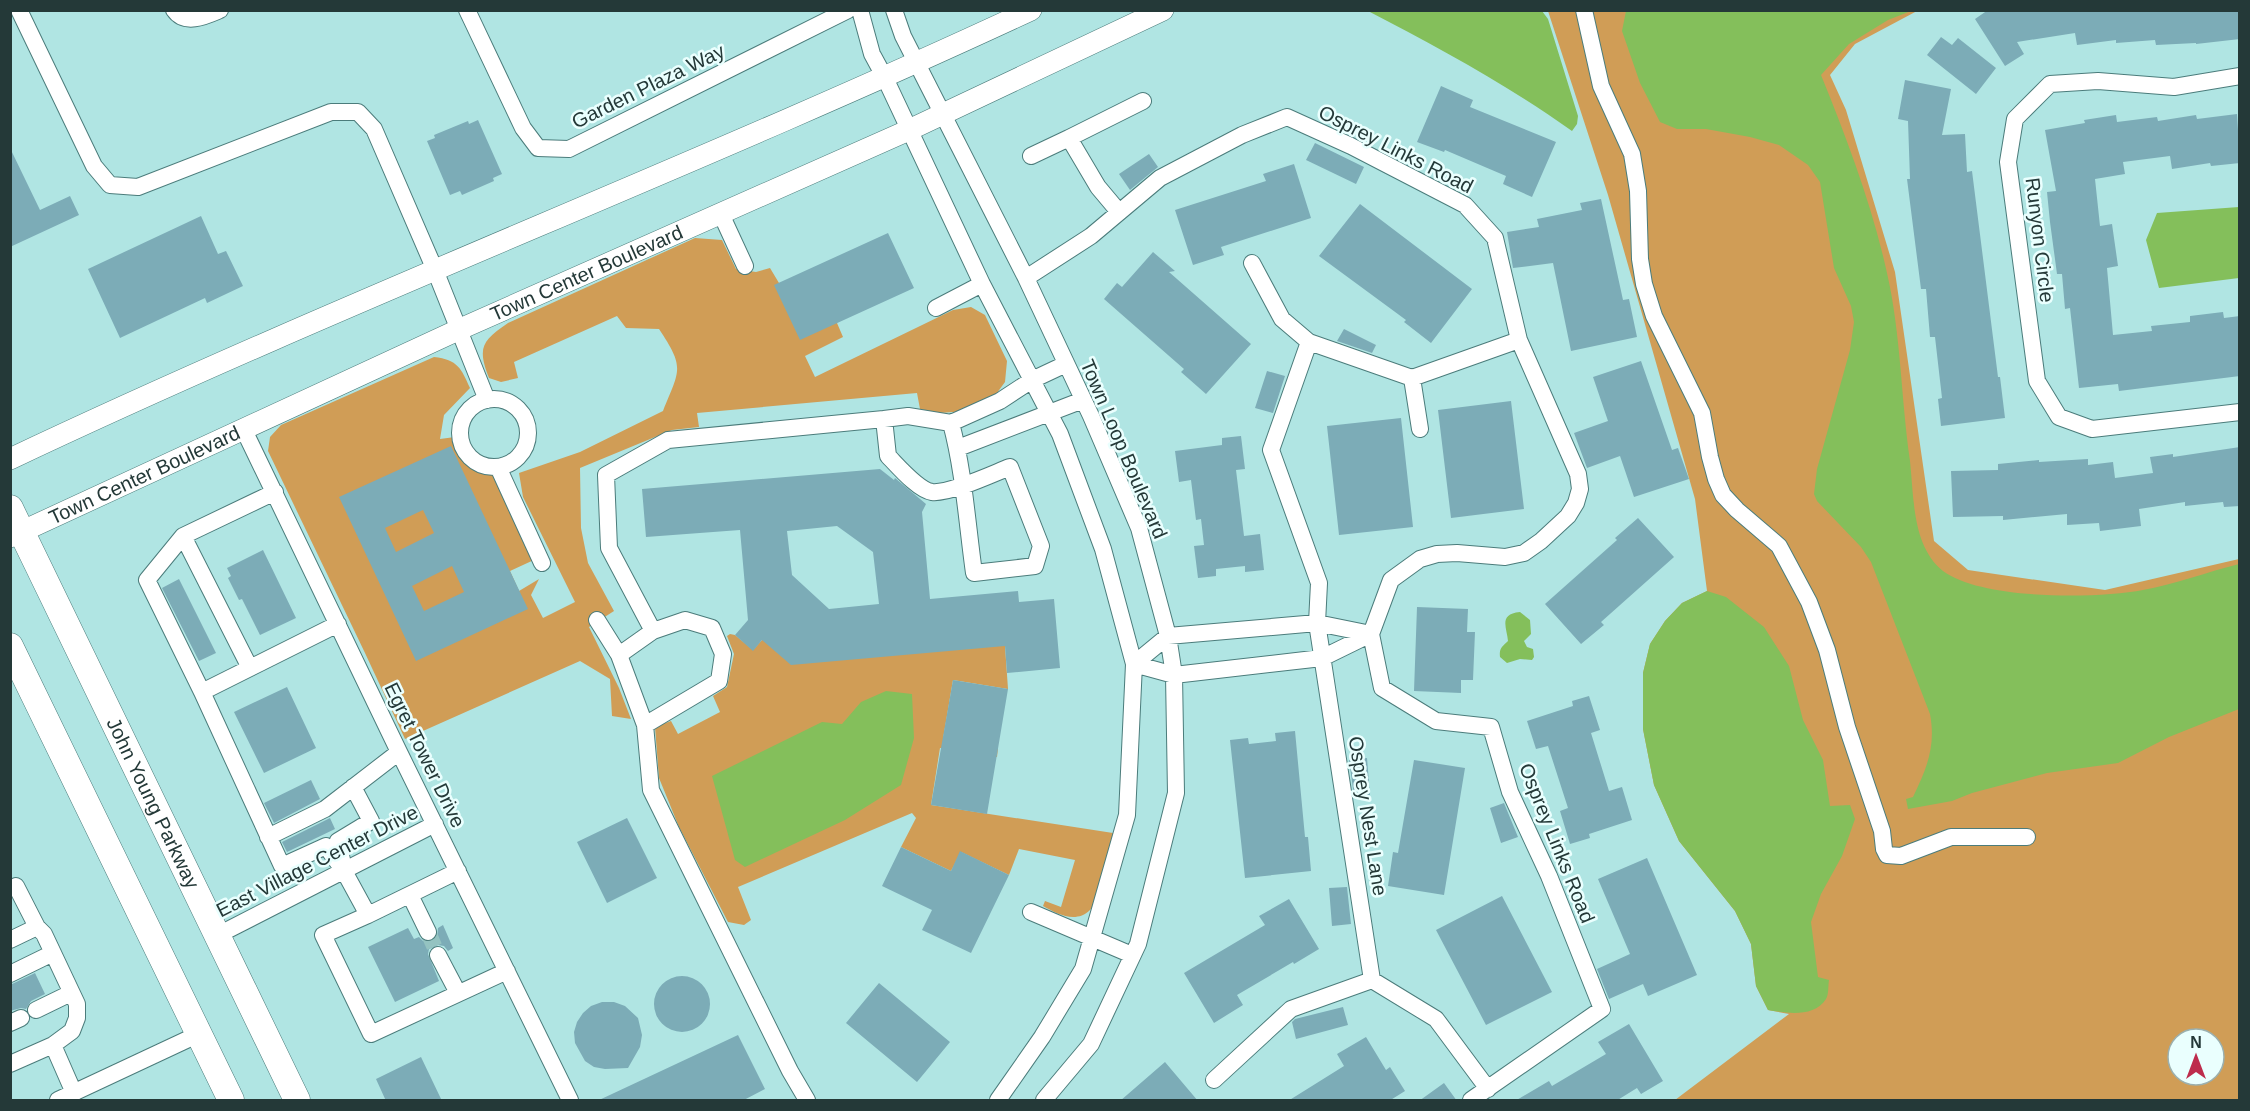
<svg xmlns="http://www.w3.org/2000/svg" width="2250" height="1111" font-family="Helvetica,sans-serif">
<rect width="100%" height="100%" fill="#b0e5e3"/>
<path fill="#d09d56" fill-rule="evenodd" d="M1548,11h369l-62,33 -25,31 16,35 49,162 39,269 34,29 137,20 134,-31v541h-564l114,-86 -21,-4 -12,-24 -5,-42 -16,-33 -56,-70 -25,-56 -11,-56v-56l7,-29 15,-23 17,-18 25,-12 -12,-92 -87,-304zM2178,1039h36v36h-36z
M695,238l27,2 14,29 20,3 14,-4 9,15 58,40 6,14 -38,19 10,21 138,-67 18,-3 14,8 22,46 -2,21 -11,15 -28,14 -26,2 -20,-4 -3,-16 -220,20 2,14 -27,3 -92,38 1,60 7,35 26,48 -25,16 30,61 12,31 -19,-3 -2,-37 -30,-18 -175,78 -40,-86 -97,-202 2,-14 11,-12 153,-68c24,3 27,11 36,31l-26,27 -4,24 15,-2 14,26 25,12 42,84 -26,12 9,20 20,-12 -8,16 12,23 32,-16 -52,-105 -4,-24 61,-21 83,-41c17,-42 22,-43 -4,-82l-33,-1 -9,-12 -103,46 4,16 -17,4 -12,-4c-12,-31 -7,-37 19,-55z
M730,634l5,1 18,15 9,-10 243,6 3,43 -55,-9 -10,59 55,9 -1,9 -57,-9 -9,57 182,28c-4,16 -13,67 -23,77 -14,14 -33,4 -47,-4l2,-5 16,6 14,-47 -56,-11 -10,26 -48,-23 -10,19 -50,-24 15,-29 -4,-5 -174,74 13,33 -7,5 -16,-3 -49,-95 -20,-49 -4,-51 16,-6 7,13 42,-22 -7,-16 14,-9 7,-33 -7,-18z"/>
<path fill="#84bf5b" d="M1368,11h174l6,8 30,97 -1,8 -5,7c-65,-46 -134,-84 -204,-120z
M1626,11h285l-23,9 -39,24 -28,31c26,64 51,130 66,198 14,61 14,126 23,188 4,37 2,85 33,110 39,29 153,28 200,19 33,-6 64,-18 96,-26v145l-70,28 -51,26 -71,10 -75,20 -20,8 -44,8 -2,-10 7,-2c14,-29 23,-51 17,-83l-59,-152 -10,-15 -44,-46 -3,-7 3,-25 33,-119 4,-28 -3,-16 -17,-38 -14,-86 -12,-17 -29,-20 -29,-8 -44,-8h-29l-17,-7 -20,-39 -18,-52z
M2239,207v71l-80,10 -13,-48 11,-27z
M1707,591l19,6 38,30 25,39 14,54 20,40 7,46 20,-1 5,14 -13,37 -21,38 -10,28 7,55 11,3c-1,6 0,14 -3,19 -12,19 -40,14 -58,11l-12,-24 -5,-42 -16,-33 -56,-70 -25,-56 -11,-56v-56l7,-29 15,-23 17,-18z
M1520,612l10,8 1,14 -7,7 3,6 6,2 1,8 -2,3 -12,-1 -13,4 -7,-6c-1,-9 2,-10 8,-16 -1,-13 -10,-27 12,-29z
M886,691l26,3 2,44 -13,47 -56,35 -100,47 -10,-7 -23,-84 110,-54 20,2 19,-22z"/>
<path fill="#7cacb7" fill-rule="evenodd" d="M1988,10h252v29l-44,5v-1l-40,2 -1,-5 -39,3v-3l-39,5 -2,-12 -58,9 7,12 -19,12 -30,-47z
M1941,37l11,8 6,-7 38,30 -20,26 -49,-39z
M1905,80l46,9 -9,46 23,-1 2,38 5,-1 26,206h2l5,41 -64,8 -3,-27 4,-1 -7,-61h-5l-4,-48h-5l-14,-110h3l-2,-58 -10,-2z
M1441,86l32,14 -3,7 86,35 -24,55 -29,-13 3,-8 -61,-26 -1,2 -27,-10z
M2237,114l3,49 -29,3 -1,-3 -38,6 -2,-13 -47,6 2,12 -30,5 5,47 12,-2 6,42 -11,2 6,67 39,-4 -1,-5 39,-4v-6l33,-4 1,6 16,-2v60l-121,15 -1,-7 -39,4 -9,-80 -5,1 -3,-35h-5l-7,-52 -3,-30 9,-1 -11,-61 40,-7 -1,-3 32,-5 1,7 40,-5 1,4 38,-6 1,4z
M478,120l24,54 -9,4 1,3 -32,14 -2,-4 -10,4 -23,-54 8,-3 -1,-3 34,-14 1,3z
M1315,143l49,24 -8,17 -50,-24z
M10,148l30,62 30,-14 9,19 -69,32z
M1149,154l9,13 -28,23 -11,-16z
M1294,164l17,54 -90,29 3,8 -31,10 -18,-55 91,-29 -3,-7z
M1601,199l22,101 6,-1 8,38 -66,14 -18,-88 -40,5 -6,-36 32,-5 -2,-8 45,-9 -2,-7z
M1360,204l112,85 -41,54 -27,-21 2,-2 -87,-64z
M201,216l17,38 8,-3 17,35 -36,17 -2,-5 -85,40 -32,-69z
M888,233l26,55 -114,52 -26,-55z
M1153,252l22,19 -6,1 82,72 -45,50 -25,-22 3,-3 -80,-70 13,-16 5,4z
M1344,329l32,16 -4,8 -35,-12z
M1641,361l31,89 6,-2 11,31 -55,18 -14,-41 -33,12 -13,-35 34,-12 -15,-44z
M1267,371l18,5 -12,37 -18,-5z
M1511,401l13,108 -73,9 -13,-108z
M1401,418l12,109 -74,8 -12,-109z
M1241,436l4,33 -9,1 8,66 16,-2 4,36 -19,2v-6l-29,3v7l-18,2 -4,-32 10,-1 -3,-26 -5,1 -5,-40 -12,2 -4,-31 47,-6v-7z
M451,446l77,163 -112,52 -77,-164zM423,510l11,23 -38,19 -11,-24zM452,566l12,26 -40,19 -12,-25z
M2240,447v59l-16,1 -1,-5 -38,4v-4l-46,7 2,17 -41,5 -1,-8 -32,2v-11l-64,6v-4l-50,1 -2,-46 47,-1v-6l41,-4v2l49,-3v6l25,-3 2,16 38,-5 -3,-16 23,-3v3z
M880,469l14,11 1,-2 31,26 -4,8 8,87 88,-8 1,11 35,-3 6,69 -53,5 -2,-27 -214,19 -29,-25 -9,11 -18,-16 13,-15 -8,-90 -94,7 -4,-48zM837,526l36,26 6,52 -50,5 -37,-34 -5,-44z
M1638,518l36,39 -73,65 3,3 -23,19 -36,-40 72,-64 -2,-2z
M263,550l33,68 -36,17 -18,-36 -3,1 -11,-22 3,-2 -4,-8z
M179,579l37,74 -17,8 -37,-73z
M1417,607l51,2 -1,23h8l-2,48h-12v13l-47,-2z
M953,680l55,9 -21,125 -56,-9z
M287,687l29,61 -52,25 -30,-61z
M1589,696l11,34 -9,3 18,58 13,-4 10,33 -43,14 1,4 -20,6 -10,-33 8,-3 -20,-62 -12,3 -9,-28 46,-15 -1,-5z
M1295,731l10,106h3l3,34 -66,7 -15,-138 18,-2 1,6 27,-3 -1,-8z
M1367,758l3,37 -16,1 -5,-36z
M1414,760l51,8 -21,127 -56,-9 5,-34 5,1z
M311,780l9,19 -46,24 -10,-20z
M1504,803l14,34 -17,6 -11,-35z
M330,818l5,11 -48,23 -5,-10z
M627,818l30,60 -50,25 -30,-61z
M901,847l50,24 9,-20 49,24 -38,78 -49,-23 10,-20 -50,-24z
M1647,858l50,117 -49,21 -5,-12 -34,15 -12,-30 33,-15 -32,-75z
M1347,887l4,37 -19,2 -3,-38z
M1502,896l50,96 -66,33 -50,-95z
M1289,899l30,50 -25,15 -1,-2 -56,33 6,10 -29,18 -30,-50 81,-48 -6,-9z
M443,925l10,23 -5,3 -4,-5 -6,-1 -9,4 -1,5 11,27 -44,21 -27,-55 40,-19 6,11 5,-2 4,4 9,1 5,-5 1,-9z
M35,973l10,21 -14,7 -5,8 -5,-1 -11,3v-26z
M654 1004a28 28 0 1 1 56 0a28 28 0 1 1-56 0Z
M879,983l71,59 -33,40 -71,-59z
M602,1002h12l11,4 13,12 4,17 -2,12 -12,21 -23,1 -11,-2 -9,-6 -10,-18 -1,-11 3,-10 6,-9 8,-7z
M1343,1007l5,18 -52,14 -4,-17 3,-3z
M1629,1024l34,57 -22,13 -4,-6 -21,13h-101l34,-20 3,5 54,-32 -8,-12z
M738,1035l27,54 -23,12h-145z
M1366,1037l20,33 4,-3 15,24 -16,10h-101l56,-35 -7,-12z
M421,1057l21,44h-56l-10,-22z
M1165,1062l33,39h-78z
M1444,1083l13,18h-38z"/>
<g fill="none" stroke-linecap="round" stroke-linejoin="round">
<path stroke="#94c3c1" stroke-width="16" stroke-dasharray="16 8" stroke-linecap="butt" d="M428,932l10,23"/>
<g stroke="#4b7c7b" stroke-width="18">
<path id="minor" d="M19,10l75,156 16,19 28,2 193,-75h27l16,17 61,141 52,130
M174,10c11,16 32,6 46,0
M467,10l56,118 15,20 31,1 279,-139
M860,10l12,44 13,24 97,206 78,150 43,115 31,115 -7,151 -44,154 -41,68 -44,63
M894,10l9,26 123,242 65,138 48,112 29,108 6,39 2,118 -38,151 -47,100 -47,56
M1584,10l17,76 31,68 6,37 2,68 4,25 10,32 48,97 8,44 6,22 7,16 14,15 42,36 30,56 18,48 20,77 35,104 2,18 3,6 14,1 50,-19h76
M2240,76l-66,11 -76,-6 -48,3 -35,35 -7,43 29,219 22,36 33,12 148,-17
M1031,156l38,-18
M1119,212l-21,-25 -29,-49 74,-37
M721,214l24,52
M1252,263l30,56 27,23 103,36 107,-38
M1026,278l65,-42 69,-58 82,-43 45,-18 64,29 114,59 30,33 24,102 59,134 2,15 -4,14 -8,13 -27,25 -17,12 -19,4 -48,-4 -20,1 -17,5 -29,21 -20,54 11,54 54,33 55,6 19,65 39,84 53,133 -131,91
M936,308l46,-24
M1309,342l-38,108 48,133 -2,40 55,357
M1412,378l8,51
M460 433a34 34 0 1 1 68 0a34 34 0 1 1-68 0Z
M951,423c13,49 16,100 23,150l61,-7 6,-20 -31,-79c-18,7 -60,27 -78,25 -14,-2 -35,-27 -44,-36l-4,-37 24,-3 43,7 49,-22 32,-21 34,-16
M243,428l156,324 171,348
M958,448l125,-48
M498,467l44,96
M275,492l-92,44 -36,44 55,112 136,-68
M183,536l67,132
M597,620l22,35 26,70 6,65 139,281 17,29
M653,631l-44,-83 -3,-73 62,-35 216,-21
M619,655l34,-24 32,-11 27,8 11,26 -4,27 -74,44
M1134,664l34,-28 149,-13 54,11
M1134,664l40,11 148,-17 49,-24
M202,692l80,174 44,-20 18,25 24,44 90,-44
M268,837l57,-28 74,-57
M343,865l-5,-24 33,-20 -18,-34
M16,886l21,41
M410,895l18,37
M1031,912l101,43
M368,915l-45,20 48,99 136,-63
M218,935l217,-111
M10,940l27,-13 7,7 33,70v14l-5,13 -19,14
M438,955l20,38
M10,974l43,-21
M36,1010l35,-17
M10,1023l11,-5
M10,1064l43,-19 21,48
M1214,1080l77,-71 81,-29 64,39 52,70
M58,1100l141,-66"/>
</g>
<g stroke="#4b7c7b" stroke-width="22">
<g id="major">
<path d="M10,459c336,-159 684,-292 1021,-449"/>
<path id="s1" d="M10,537l448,-207 451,-200 254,-120"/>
</g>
</g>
<g stroke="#4b7c7b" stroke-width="27">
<g id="highway">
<path id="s2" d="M10,508l287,592"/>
<path d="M10,646l221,454"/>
</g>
</g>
<use href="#minor" stroke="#fff" stroke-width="16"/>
<use href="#major" stroke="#fff" stroke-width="21"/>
<use href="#highway" stroke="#fff" stroke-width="26"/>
</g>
<g text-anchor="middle" stroke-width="5" stroke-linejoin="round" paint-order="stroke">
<g font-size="20" fill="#243938" stroke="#eafffe">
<text transform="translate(648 86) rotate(-26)" y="7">Garden Plaza Way</text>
<text transform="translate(1396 149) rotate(27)" y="7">Osprey Links Road</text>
<text transform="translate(2040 240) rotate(83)" y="7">Runyon Circle</text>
<text dy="7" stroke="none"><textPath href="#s1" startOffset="634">Town Center Boulevard</textPath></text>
<text transform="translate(1124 449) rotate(67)" y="7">Town Loop Boulevard</text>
<text dy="7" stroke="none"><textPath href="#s1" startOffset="148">Town Center Boulevard</textPath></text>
<text transform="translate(425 755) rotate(64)" y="7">Egret Tower Drive</text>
<text dy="7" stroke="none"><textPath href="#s2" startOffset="328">John Young Parkway</textPath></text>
<text transform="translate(1368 816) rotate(81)" y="7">Osprey Nest Lane</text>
<text transform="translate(1557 843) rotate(68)" y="7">Osprey Links Road</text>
<text transform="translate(317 861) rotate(-27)" y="7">East Village Center Drive</text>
</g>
</g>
<rect width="2250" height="1111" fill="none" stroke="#243938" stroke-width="24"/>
<g transform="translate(2196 1057)"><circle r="28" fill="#eafffe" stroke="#9bb0af" stroke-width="1.5"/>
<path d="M0-4.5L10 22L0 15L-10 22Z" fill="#bd2c4c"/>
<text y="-9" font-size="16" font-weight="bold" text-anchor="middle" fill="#243938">N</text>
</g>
</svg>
